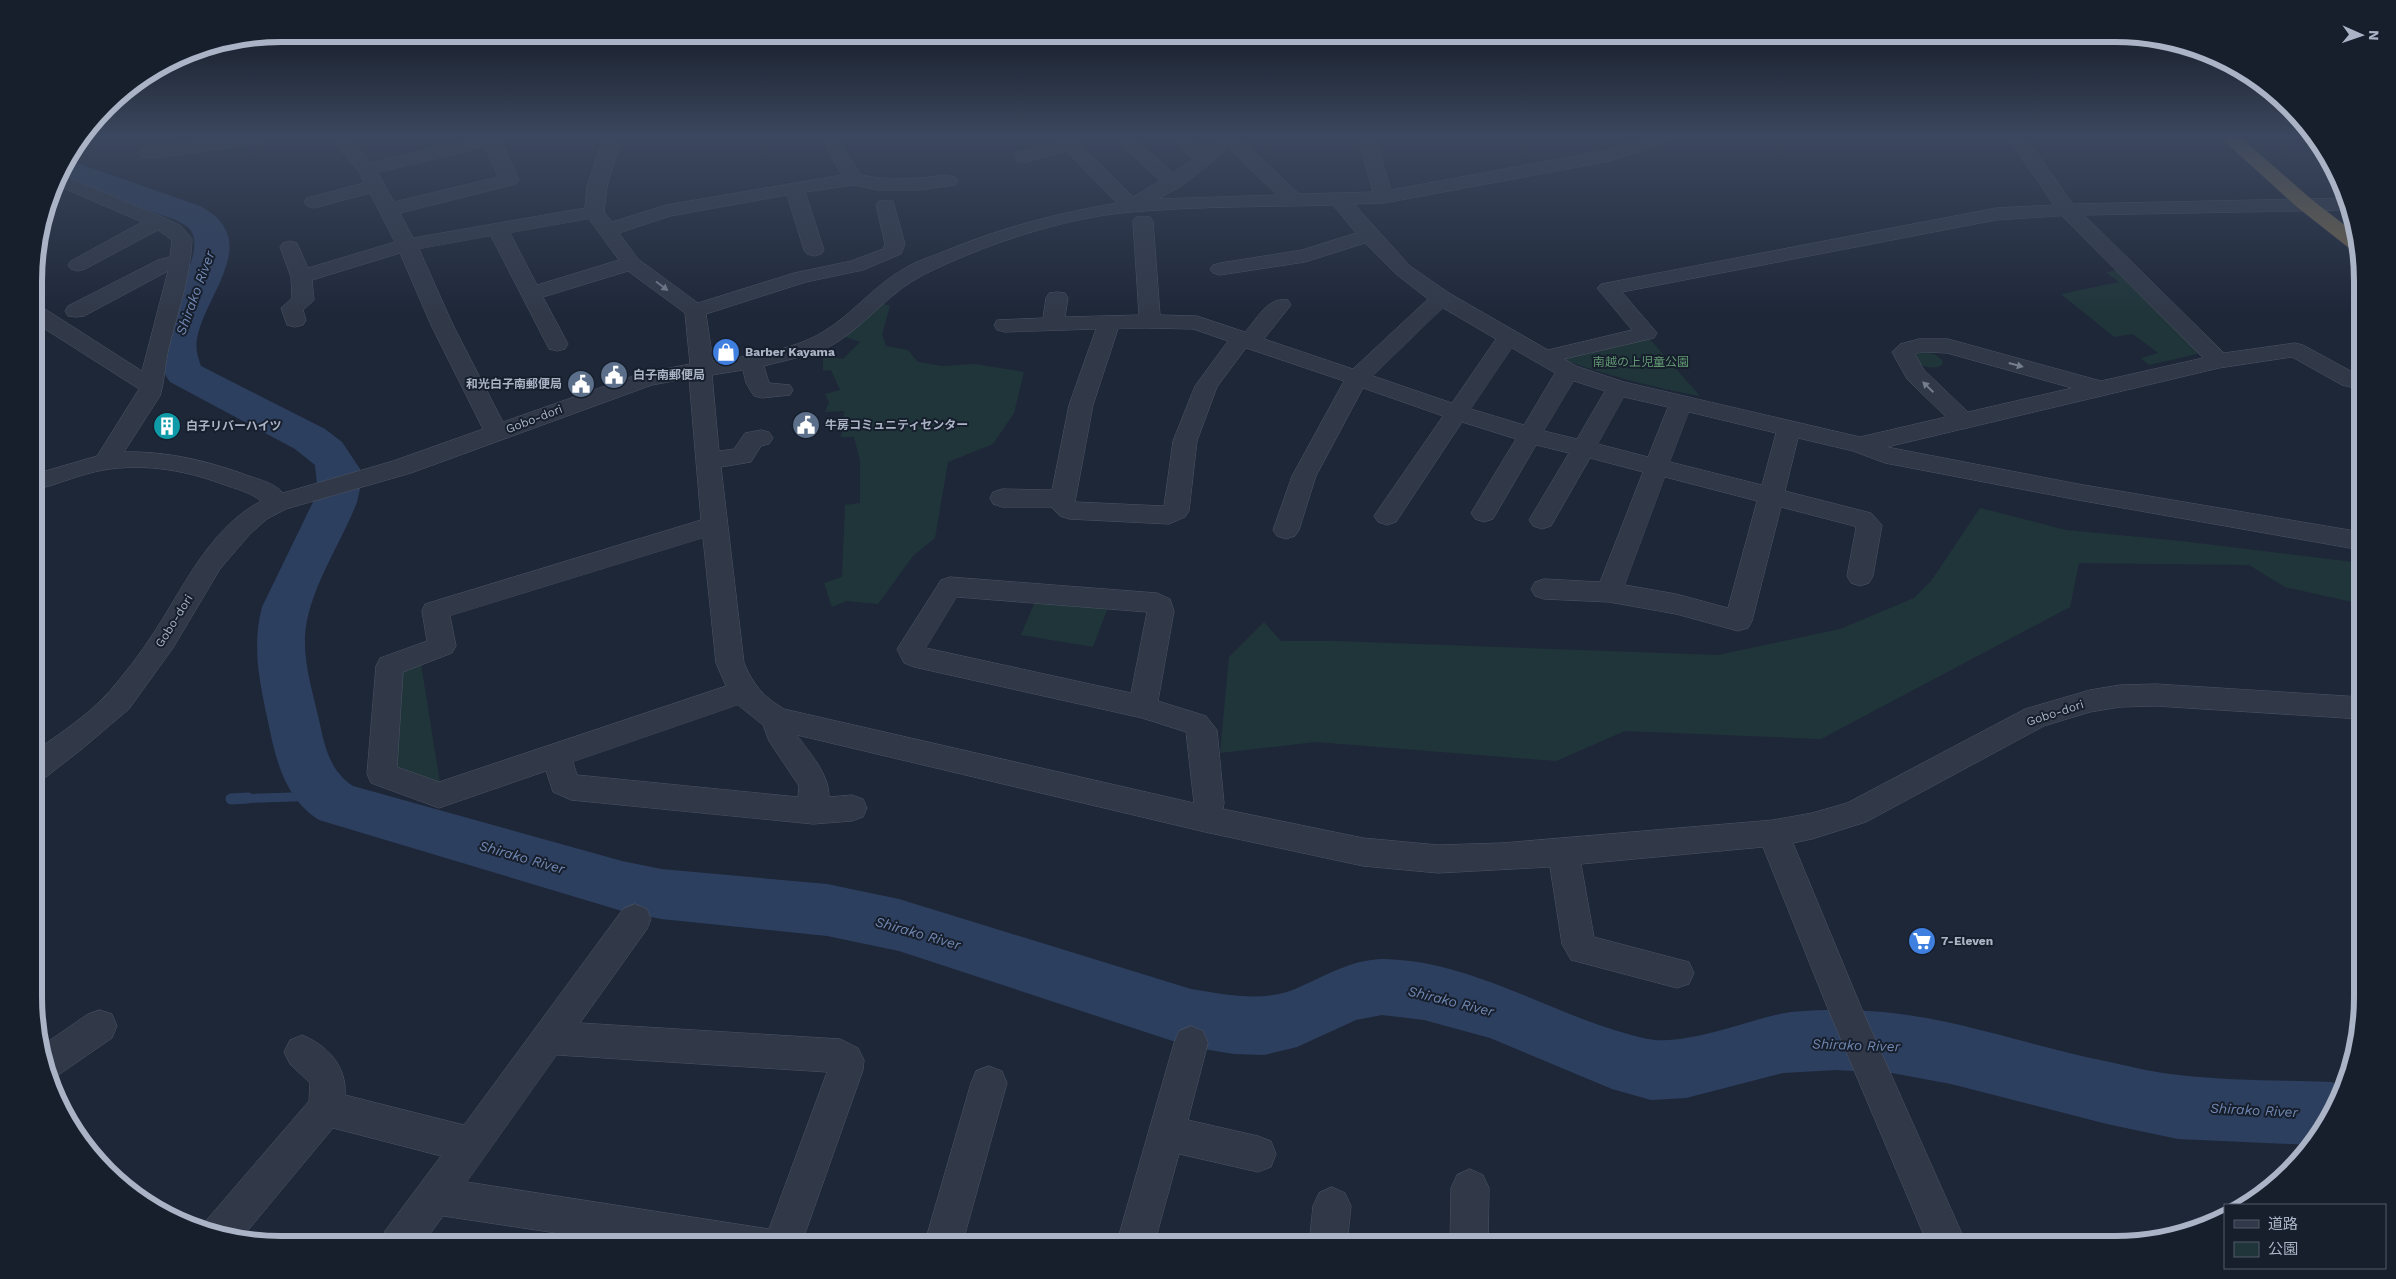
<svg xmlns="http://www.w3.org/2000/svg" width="2396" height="1279" font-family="'Work Sans','Noto Sans JP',sans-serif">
<rect width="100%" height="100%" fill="#1e2738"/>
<path fill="#20353a" d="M2119,270l77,76 1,8 -48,11 -8,-7 17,-5 -25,-19 -19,3 -53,-43 58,-12 -13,-10z
M882,303l8,3 -8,28 4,12 22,4 10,12 24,4 33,-2 49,8 -10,41 -21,31 -45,18 -13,76 -22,18 -35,48 -32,-3 -14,6 -8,-24 18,-6 3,-72 15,-2v-42l-6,-24h-13l3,-26 -19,1 4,-10 -4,-8 15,-4 -9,-20 -8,1v-16l20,4 17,-17 -17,-6z
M1649,338l51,58c-49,-9 -95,-21 -141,-38z
M1919,352l16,2 8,7 -1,4c-9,5 -20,2 -27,-5v-6z
M1980,508l86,22 115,11 180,22v41l-76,-17 -36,-22 -170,-2 -9,44 -249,132 -196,-8 -69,30 -240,-19 -96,11 9,-96 35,-35 17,19h53l384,14 122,-26 74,-31 17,-17z
M1036,599l73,6 -16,42 -72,-12z
M421,664l19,119 -47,-18 9,-95z"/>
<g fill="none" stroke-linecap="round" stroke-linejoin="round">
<path stroke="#2d3f5f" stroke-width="9" d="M231,799l92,-3"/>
<path stroke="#2d3f5f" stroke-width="11" d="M231,799l17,-1"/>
<path fill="#2d3f5f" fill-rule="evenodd" d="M68,160l132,46c64,34 5,87 -3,133 -2,9 1,19 4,27l124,63 17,13 18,27 1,15 -4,18c-16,42 -50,90 -52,135 -1,29 8,56 14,83 6,27 10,50 34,66l269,75 39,8 166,15 72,15 292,90c32,5 67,13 99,2 31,-12 59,-32 94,-32 94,2 174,61 264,80 36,7 95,-17 132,-25 30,-6 81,-4 112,-1 73,8 145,35 218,49 22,5 46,11 69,13 51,6 102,5 153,7l12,5 -7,20 -25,38 -134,-6 -71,-15 -156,-40 -59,-11 -56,-3 -53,3 -97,25 -35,2 -39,-11 -122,-51 -66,-18 -42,-5 -26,5 -59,27 -33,8 -30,-1 -43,-7 -292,-96 -72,-15 -166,-17 -39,-8 -303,-91c-36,-23 -44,-64 -52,-103 -8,-38 -15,-72 -5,-110l51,-105 4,-18 -2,-19 -20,-16 -125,-67c-8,-11 -14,-26 -13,-40 2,-27 54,-89 32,-114 -3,-3 -9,-5 -13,-8l-119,-41 2,-7z"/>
<g stroke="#4c5464" stroke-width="1">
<path id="minor" d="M223,137h47l-3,4 -6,2 -112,16 -7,-2 -2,-4 2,-4 7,-2z
M330,137h19l22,26 110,-26h18l20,43 -3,4 -116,29 13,25 172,-30 2,-22 17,-49h18l-15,49 -3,26 8,10 54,-17 176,-30 -16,-27 -2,-11h18l2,11 17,27c19,4 39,4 59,3 11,-1 23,-4 35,-1l3,4 -3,4 -36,5h-42l-23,-5 -49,7 19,58 -3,4 -7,2 -7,-2 -3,-4 -17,-55 -117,21 -51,17 19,26 60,44 96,-30 57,-12 32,-12 2,-5 -9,-39 3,-4h14l12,43 -4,10 -38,16 -57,12 -100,32 7,47c36,-5 78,-10 110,-29 30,-18 52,-48 84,-65 12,-7 26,-11 38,-16 59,-24 109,-37 172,-48l-51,-52 -43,12 -7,-2 -2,-4 2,-4 41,-11 -3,-5h19l60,60 27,-16 -47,-44h20l40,36 20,-14 -22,-22h20l14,13 15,-13h19l60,57 74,-2 -15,-55 17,1 16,52 216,-40 41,-13h27l-3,4 -62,20 -226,42 -30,1 56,62 39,27 99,57 84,-20 -35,-42 4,-4 395,-76 58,-3 -47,-68h18l48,67 274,-6 1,12 -264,5 140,138 71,-10 8,2 55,30 3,6 -3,4 -8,2 -8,-2 -50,-28 -73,11 -332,79 191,37 283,48v18l-283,-50 -193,-37 -32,-12 -55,-13 -13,53 86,22 11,12 -9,51 -4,7 -9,3 -9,-3 -4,-7 9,-48 -2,-2 -73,-19 -29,114 -4,7 -10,3 -62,-17 -67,-12 -65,-3 -9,-3 -4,-7 4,-7 9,-3 56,3 43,-110 -53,-14 -39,68 -9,3 -9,-3 -4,-6 40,-67 -33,-8 -43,74 -9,3 -9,-3 -4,-6 45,-74 -54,-17 -66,100 -9,3 -9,-3 -4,-6 4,-6 65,-94 -80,-28 -47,88 -17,54 -4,6 -9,3 -9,-3 -4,-6 19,-54 52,-95 -98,-33 -29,39 -20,54 -8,70 -4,6 -16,7 -100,-5 -9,-3 -9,-9h-49l-9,-3 -3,-6 3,-6 9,-3 50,1 17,-85 27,-76 -91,3 -8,-2 -3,-5 3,-5 46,-2 3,-20 3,-5 8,-1 8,1 3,5 -3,19 74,-2 -6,-94 3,-4h14l3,4 7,94 37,1 48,16c12,-13 23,-36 43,-32l3,5 -27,34 89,30 75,-70 -32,-25 -31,-31 -60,19 -85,13 -7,-2 -3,-4 3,-4 7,-2 82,-13 54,-17 -23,-28c-66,2 -134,1 -201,7 -67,5 -149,33 -209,63 -32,16 -54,46 -84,66 -21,14 -50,18 -75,25l5,17 21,2 3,5 -3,5 -28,3 -8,-2 -8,-13 -3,-13 -31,5 7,76 15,-2 11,-16 16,-3 8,2 4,6 -4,6 -8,2 -10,16 -30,5 23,196c10,23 19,33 40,46l410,94 -8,-71 -44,-14 -228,-51 -10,-4 -7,-14 44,-69 9,-3 207,16 13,6 4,12 -16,90 48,15 11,14 7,73 -1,6 140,29 75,7 64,-2 271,-23 39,-7 35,-10 178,-94 65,-19 30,-5 36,-1 205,13v22l-205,-13 -36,1 -30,5 -46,14 -178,96 -54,17 -19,4 68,164 106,238h-39l-100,-236 -65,-162 -182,17 13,73 95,25 5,11 -5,11 -12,4 -106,-28 -9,-16 -12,-77 -112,6 -75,-7 -158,-34 -408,-97c13,19 32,38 32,62l23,-2 11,4 4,9 -4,9 -11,4 -39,3 -242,-24 -18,-8 -7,-21 -107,37 -68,-25 -4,-9 9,-108 4,-8 47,-17 -5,-30 3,-7 276,-84 -12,-142 -37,7 -241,88 -125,36 -19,10 -17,15 -30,35 -47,79 -44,61 -47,40 -36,28 -11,3v-29c30,-21 61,-41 84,-71 17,-20 32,-42 46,-65 26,-43 51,-90 96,-114 -11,-9 -25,-12 -39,-17 -40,-15 -85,-22 -128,-12 -20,5 -39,13 -59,18v-16l62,-18 42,-67 -105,-67v-16l8,1 100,64 26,-100 -84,45 -8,1 -8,-1 -3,-5 3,-5 90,-46 12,-3 2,-17 -14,-10 -73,39 -7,2 -7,-2 -3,-4 3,-4 71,-39 -86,-37 3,-11 106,44 16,8 11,13c-1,37 -14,72 -23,108 -4,16 -4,33 -9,49l-36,56c44,-1 84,9 125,24 12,4 25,7 34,17l110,-32 90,-32 -52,-104 -31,-72 -88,27 2,20 -11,10 3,10 -3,5 -8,2 -8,-2 -6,-17 11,-10 -1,-21 -11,-30 3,-4 7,-2 7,2 11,25 87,-26 -25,-49 -56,15 -7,-2 -3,-4 3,-4 57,-15 -5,-11zM485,147l13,30 -104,25 -16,-29zM1229,149l48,46 -119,4 22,-12zM2062,216l141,142 -102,23 -153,-42h-29l-19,5 -8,8 15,27 39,38 -86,20 -236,-55 -48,-16 -12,-7 90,-21 3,-5 -35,-41 374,-72zM589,219l30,41 -82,25 -27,-52zM491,236l58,113 8,2 8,-2 3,-5 -25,-47 85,-26 57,42 5,51 -54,11 -133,47 -50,-97 -34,-76zM1443,308l53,31 -44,64 -79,-27zM1145,328l48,1 35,12 -33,45 -22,55 -9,65 -89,-4 18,-97 25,-76zM1512,348l43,25 -31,52 -53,-16zM1924,352l23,1 125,35 -104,24 -44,-42 -9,-16zM1574,381l31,10 -28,48 -33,-8zM1624,397l44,10 -20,50 -50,-13zM1689,412l87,21 -14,52 -92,-23zM1665,477l92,24 -29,107 -52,-14 -51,-9zM703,538l13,125 10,23 -287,96 -42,-15 6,-95 49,-19 4,-7 -6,-30zM957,597l190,15 -16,81 -205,-45zM738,705l25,20 6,16 30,45 -1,11 -221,-22 -4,-13z
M635,904l12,5 4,10 -4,10 -67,94 260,16 18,9 6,12 -1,10 -62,175h-165l-193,-29 -21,29h-42l5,-14 56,-75 -108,-28 -93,112 -22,-3 -17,-6 3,-8 105,-122 1,-18 -20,-19 -6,-12 6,-12 12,-5c25,10 45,31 43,60l119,30 159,-216zM557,1055l270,17 -58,157 -302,-47z
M100,1010l12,4 5,12 -5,12 -55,38 -8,3 -9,-32 48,-33z
M1191,1026l12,5 5,12 -20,77 70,16 13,5 5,13 -5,13 -13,5 -79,-18 -25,91h-38l58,-202 5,-12z
M989,1066l13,5 5,12 -45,162h-38l47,-162 5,-12z
M1470,1169l13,6 6,13 -1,57h-38l1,-57 6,-13z
M1332,1187l13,6 6,13 -4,39h-38l4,-39 6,-13z"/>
</g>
<g stroke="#394150" stroke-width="1">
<path id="highway" d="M2220,137h20l71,62 45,35 4,19 -7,-2 -56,-44z"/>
</g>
<use href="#minor" fill="#313949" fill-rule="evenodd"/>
<use href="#highway" fill="#70654d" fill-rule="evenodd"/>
</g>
<defs><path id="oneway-solid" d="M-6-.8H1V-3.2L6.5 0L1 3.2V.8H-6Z" transform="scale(1.25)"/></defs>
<g fill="#747d8e">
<use href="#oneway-solid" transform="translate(662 286) rotate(37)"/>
<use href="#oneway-solid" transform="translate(2016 365) rotate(15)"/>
<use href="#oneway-solid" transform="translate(1928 387) rotate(-136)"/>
</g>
<linearGradient id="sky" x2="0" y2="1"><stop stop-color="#10151f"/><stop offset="0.43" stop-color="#3b475e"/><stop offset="1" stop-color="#3b475e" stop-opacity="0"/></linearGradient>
<rect width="2396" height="316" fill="url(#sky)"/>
<defs>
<g id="shop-disc" transform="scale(1.4375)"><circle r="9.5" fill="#3f7fe0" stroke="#171f2d"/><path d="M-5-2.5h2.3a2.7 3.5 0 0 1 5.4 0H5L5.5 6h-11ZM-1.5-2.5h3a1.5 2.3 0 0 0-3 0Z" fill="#fff"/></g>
<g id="civic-disc" transform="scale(1.4375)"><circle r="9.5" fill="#5c6f8a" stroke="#171f2d"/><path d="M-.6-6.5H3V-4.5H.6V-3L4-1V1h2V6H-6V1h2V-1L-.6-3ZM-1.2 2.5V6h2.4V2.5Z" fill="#fff"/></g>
<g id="building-disc" transform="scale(1.4375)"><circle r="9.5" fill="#0f9aa8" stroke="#171f2d"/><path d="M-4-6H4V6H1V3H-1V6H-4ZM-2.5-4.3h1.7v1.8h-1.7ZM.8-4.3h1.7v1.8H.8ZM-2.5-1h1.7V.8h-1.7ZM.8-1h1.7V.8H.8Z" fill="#fff"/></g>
<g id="supermarket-disc" transform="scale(1.4375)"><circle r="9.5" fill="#3f7fe0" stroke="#171f2d"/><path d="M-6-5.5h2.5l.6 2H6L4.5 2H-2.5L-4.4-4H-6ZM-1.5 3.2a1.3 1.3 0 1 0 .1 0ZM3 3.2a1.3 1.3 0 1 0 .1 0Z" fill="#fff"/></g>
</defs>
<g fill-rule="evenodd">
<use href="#shop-disc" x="726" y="352"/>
<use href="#civic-disc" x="614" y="375"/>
<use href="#civic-disc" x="581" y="384"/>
<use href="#civic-disc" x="806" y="425"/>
<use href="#building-disc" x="167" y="426"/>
<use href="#supermarket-disc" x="1922" y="941"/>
</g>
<g text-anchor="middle" stroke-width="4" stroke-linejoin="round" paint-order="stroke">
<g font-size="12" font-weight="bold" fill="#abb4c6" stroke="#171f2d" text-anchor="start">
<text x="745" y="356">Barber Kayama</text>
<text x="633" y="379">白子南郵便局</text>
<text x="562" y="388" text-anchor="end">和光白子南郵便局</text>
<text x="825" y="429">牛房コミュニティセンター</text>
<text x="186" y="430">白子リバーハイツ</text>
<text x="1941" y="945">7-Eleven</text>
</g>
<g font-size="12" fill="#619872" stroke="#171f2d">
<text x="1641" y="366">南越の上児童公園</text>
</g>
<g font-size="12" fill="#abb4c6" stroke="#171f2d">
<text transform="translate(534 419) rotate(-21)" y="4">Gobo-dori</text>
<text transform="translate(174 621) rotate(-58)" y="4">Gobo-dori</text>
<text transform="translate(2055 713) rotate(-18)" y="4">Gobo-dori</text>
</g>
<g font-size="14" font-style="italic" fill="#7087b2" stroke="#171f2d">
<text transform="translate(195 293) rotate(-70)" y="5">Shirako River</text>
<text transform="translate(522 857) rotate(16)" y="5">Shirako River</text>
<text transform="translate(918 933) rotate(16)" y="5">Shirako River</text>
<text transform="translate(1451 1001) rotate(14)" y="5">Shirako River</text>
<text transform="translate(1856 1045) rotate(2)" y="5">Shirako River</text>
<text transform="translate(2254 1110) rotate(3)" y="5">Shirako River</text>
</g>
</g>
<path d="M0 0H2396V1279H0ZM281 42H2115A239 239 0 0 1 2354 281V997A239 239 0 0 1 2115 1236H281A239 239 0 0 1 42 997V281A239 239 0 0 1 281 42Z" fill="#171f2d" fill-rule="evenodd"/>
<path fill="none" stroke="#abb4c6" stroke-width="6" d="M281 42H2115A239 239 0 0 1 2354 281V997A239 239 0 0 1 2115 1236H281A239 239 0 0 1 42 997V281A239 239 0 0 1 281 42Z"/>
<rect x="2224" y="1204" width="162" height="65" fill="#171f2d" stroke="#525b6a"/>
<rect x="2234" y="1220" width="25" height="8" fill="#313949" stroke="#525b6a"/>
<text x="2268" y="1229" font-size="15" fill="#abb4c6">道路</text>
<rect x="2234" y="1242" width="25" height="15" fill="#20353a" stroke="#525b6a"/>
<text x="2268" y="1254" font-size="15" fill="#abb4c6">公園</text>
<g transform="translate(2361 35) rotate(92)" stroke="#171f2d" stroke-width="4" paint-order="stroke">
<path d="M0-4L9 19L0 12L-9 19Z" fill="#abb4c6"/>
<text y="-8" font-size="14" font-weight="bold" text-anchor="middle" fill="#abb4c6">N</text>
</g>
</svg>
